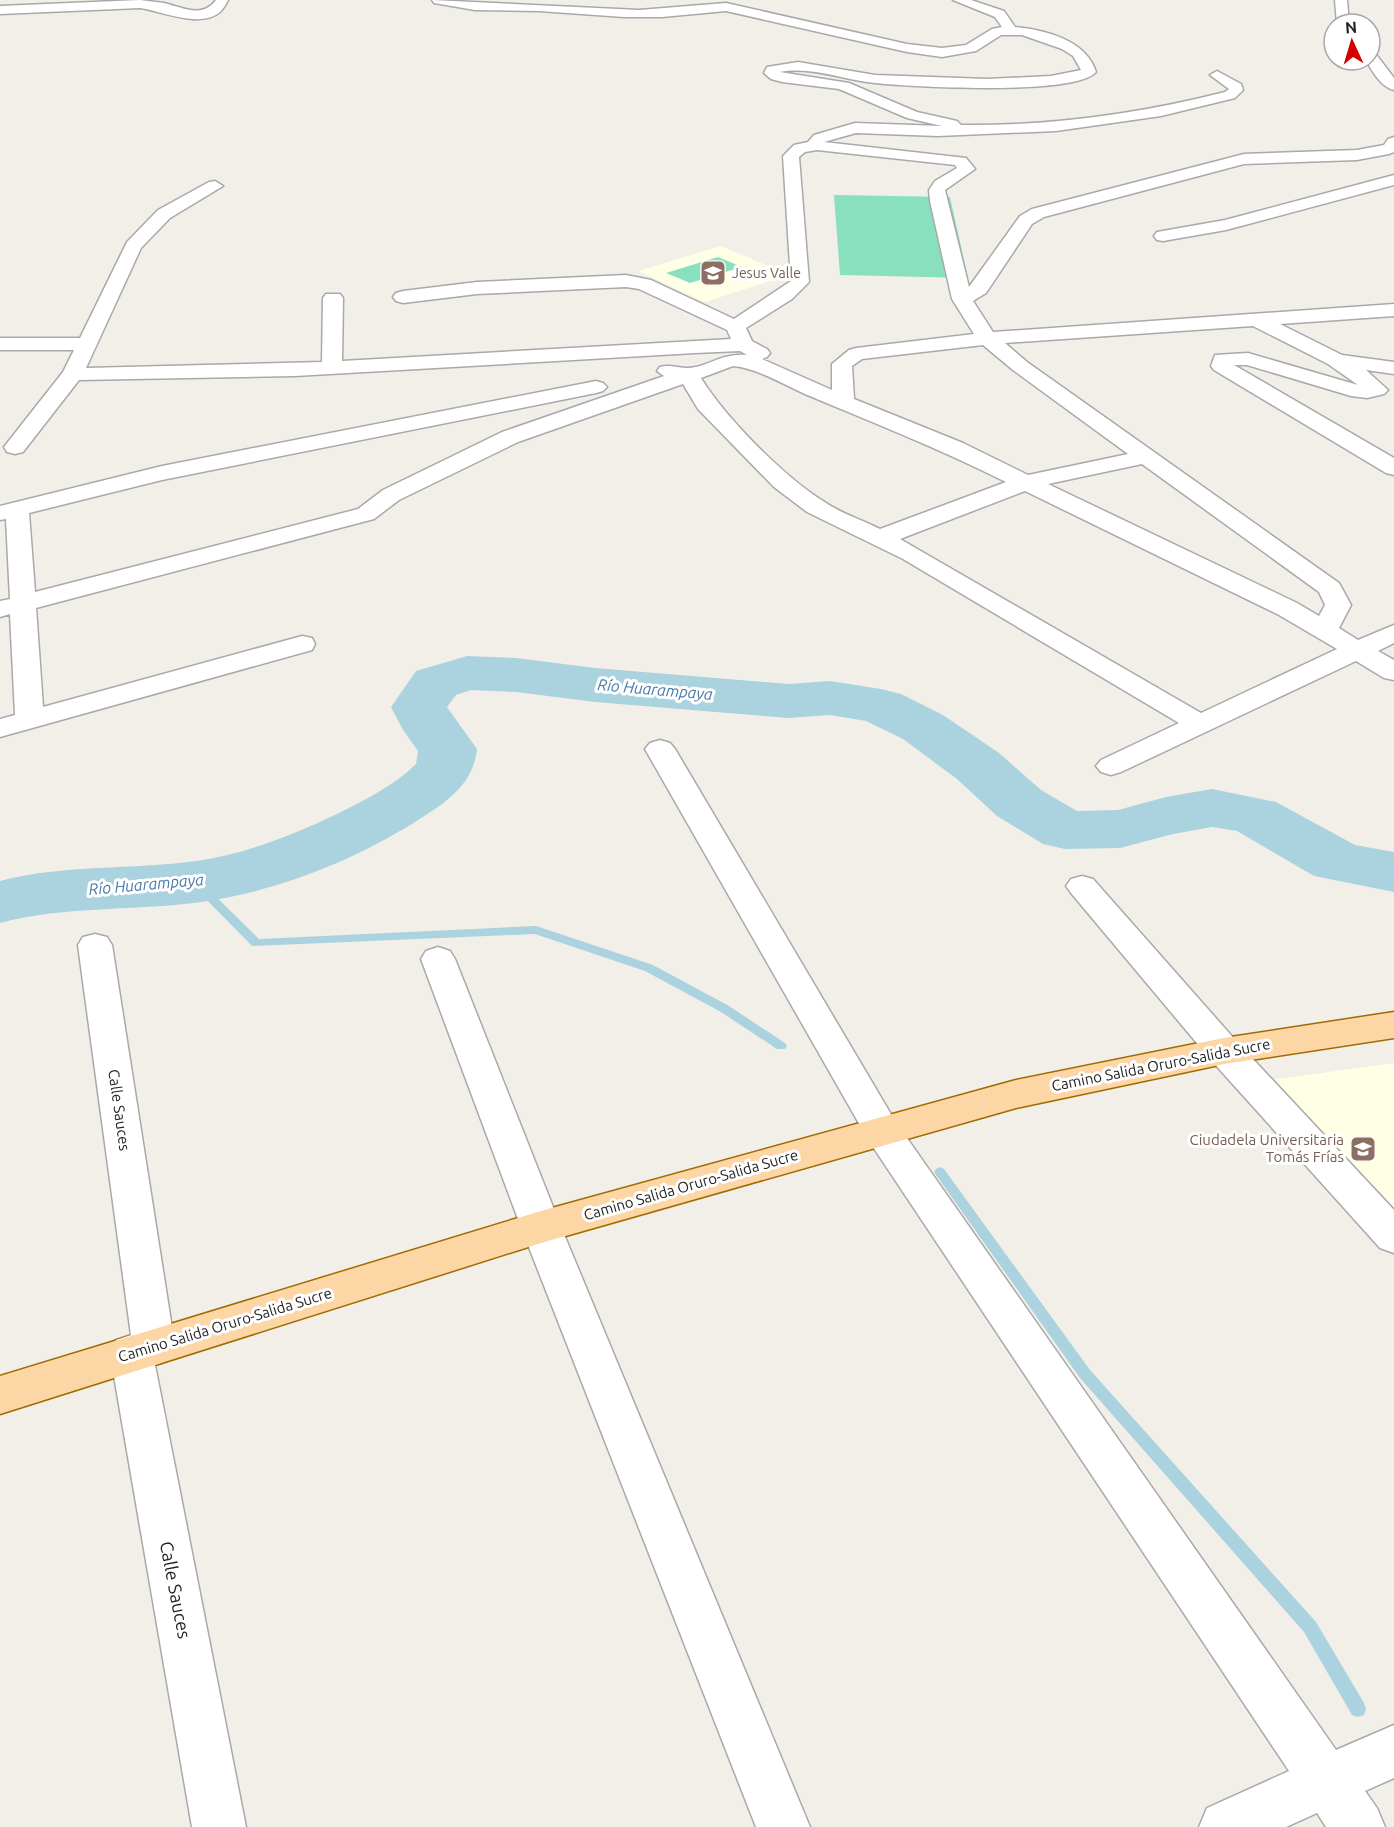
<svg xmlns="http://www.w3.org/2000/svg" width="1394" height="1827" font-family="Ubuntu,sans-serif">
<rect width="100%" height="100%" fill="#f2efe9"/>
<path fill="#ffffe5" d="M721,246l68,29 -84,27 -67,-31z
M1394,1063v156l-124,-139z"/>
<path fill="#88e0be" d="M834,195l116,2 18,81 -128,-3z
M718,257l24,10 -52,16 -24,-10z"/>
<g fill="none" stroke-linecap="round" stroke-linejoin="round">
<path fill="#aad3df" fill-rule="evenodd" d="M195,879l4,1 60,59 277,-13 117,39 76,41 56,37 2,3 -2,3h-8l-56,-37 -76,-41 -110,-37 -283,12 -61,-62 -1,-2z
M940,1167l4,2 146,201 226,252 48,81 2,6 -2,6 -6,2 -6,-2 -48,-83 -224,-254 -144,-203 -2,-3 2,-3z"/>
<path fill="#aad3df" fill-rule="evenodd" d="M467,656l49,2 79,10 193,16 42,-3 51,8 20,5 42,21 56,38 42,37 36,21 41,-1 48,-13 46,-8 64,13 79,43 39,7v40l-80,-16 -77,-45 -25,-4 -39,7 -53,14 -55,1 -22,-5 -46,-28 -40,-37 -54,-40 -37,-18 -36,-6 -42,3 -193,-16 -79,-10 -45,-2 -15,5 -9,12 30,42c-4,37 -32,54 -62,73 -66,41 -143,71 -221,81 -65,8 -130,3 -194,20v-42c65,-17 130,-11 196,-20 49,-7 94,-25 139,-46 28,-14 59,-29 81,-51l2,-13 -15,-21 -12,-23 25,-36z"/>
<g stroke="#a9a9a9" stroke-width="3">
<path id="minor" d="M140,0c8,1 16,2 24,3 18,4 38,16 52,-3h12c-2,4 -5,9 -8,12 -19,17 -59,-1 -80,-4l-140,6v-8z
M432,0l207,10 87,-7 181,41 35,4 24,-3 26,-16 10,-2 -7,-10 -42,-17h18l33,11 11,16c30,3 71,13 81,45 -21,24 -185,15 -221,11 -32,-3 -63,-17 -95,-11l69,11 68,29 40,9 4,4c90,1 177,-11 264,-33l4,-3 -19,-14 7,-4 24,13 2,6 -8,8 -74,18 -105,15 -118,5 -82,-3 -32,9 142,16 9,11 -30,21 24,97 51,-71 12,-7 212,-55 113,-4 27,-5 4,-6 6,-2v15l-5,2 -32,6 -113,4 -200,53 -12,7 -46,69 -13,8 20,31 401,-28v12l-114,8 62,31 52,7v12l-28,-4 22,20 -4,4 -17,4 -16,-2 -104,-31h-13l160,93v17l-8,-2 -172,-103 -3,-4 4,-11 33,-2 110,32 -30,-21 -75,-38 -248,17 22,19 312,221 12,22 -12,23 19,12 36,-15v18l-16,8 16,9v20l-10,-2 -28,-17 -235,111 -10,3 -10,-3 -5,-6 5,-6 78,-37 -276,-164 -96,-47 -33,-25 -76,-78 -15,-25 -165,58 -119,58 -25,19 -338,89 7,99 259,-71 10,2 3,6 -3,6 -312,87v-18l15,-4 -5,-101 -10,3v-16l10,-2 -4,-80 -6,1v-14l162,-40 434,-85 7,2 4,4 -4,4 -7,2 -434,87 -133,33 6,79 323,-83 25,-19 119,-58 162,-56 -7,-5 3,-4c10,-3 18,1 28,1 21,-1 32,-15 59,-13l-7,-4 -45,2 -400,23 -216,4 -56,72 -8,2 -8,-2 -3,-5 59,-75 11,-22h-74v-12h80l47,-96 31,-32 51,-28 6,-1 8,5 -53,32 -29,30 -55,120 236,-6 1,-64 3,-4h14l3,4 -1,63 389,-22 -4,-9 -88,-41 -13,-2 -149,7 -74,9 -7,-2 -3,-4 3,-4 7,-2 74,-9 149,-7 25,5 83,39 57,-38 -8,-125 11,-11 14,-3 6,-7 41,-12 87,3 -35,-8 -68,-29 -57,-7 -11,-3 -7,-6 3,-6 31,-5 77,13 112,4 64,-3 30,-6 -8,-14 -11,-7 -40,-14h-21l-25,16 -34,6 -35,-5 -181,-41 -64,6h-38l-85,-6 -64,-1 -41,-7zM817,150l138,15 2,3 -22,13 -6,9 1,11 22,98 22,35 -118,14 -7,2 -17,14v26l-70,-31 5,-2 3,-4 -3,-4 -15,-8 -6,-13 46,-29 17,-17 -10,-125 6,-5zM983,345l30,25 115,84 -100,21 -65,-32 -109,-44 -2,-33 10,-7zM733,366c24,2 49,18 72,28 67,28 135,55 201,88l-126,47c-18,-9 -40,-16 -57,-28 -40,-25 -98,-84 -122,-123zM1142,464l177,128 6,13 -6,11 -22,-13 -249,-119zM1025,491l254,124 58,34 -136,64 -301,-174z
M1335,0h12l2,24h-12z
M1370,52l5,1 19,25v12c-13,-3 -22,-19 -28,-30h4z
M1394,175v10l-168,45 -63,11 -6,-1 -3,-4 3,-4 68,-12z
M660,740l10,3 5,6 220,372 441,629 58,-25v53l-29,13 12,17 8,19h-59l-9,-14 -31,14h-87l8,-19 82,-37 -420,-630 -224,-392 5,-6z
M1082,876l11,3 144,163 157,168v43l-14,-5 -169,-188 -140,-167 -5,-7 5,-7z
M95,934l12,3 5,8 63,402 -6,13 -14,5 91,462h-54l-82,-474 6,-13 15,-5 -53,-390 5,-8z
M438,947l12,4 5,8 106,268 249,600h-54l-235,-600 -100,-268 5,-8z"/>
</g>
<g stroke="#a06b00" stroke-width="3">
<path id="major" d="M1394,1012v26l-170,26 -208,44 -475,135 -541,171v-38l541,-165 475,-131 208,-42z"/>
</g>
<use href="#minor" fill="#fff" fill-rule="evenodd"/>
<use href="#major" fill="#fcd6a4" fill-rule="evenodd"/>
</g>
<defs>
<g id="school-square" transform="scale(1.35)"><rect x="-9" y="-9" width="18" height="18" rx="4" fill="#8d6e63" stroke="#fff"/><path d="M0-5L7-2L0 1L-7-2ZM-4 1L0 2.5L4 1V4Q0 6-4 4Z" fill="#fff"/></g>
<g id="university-square" transform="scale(1.35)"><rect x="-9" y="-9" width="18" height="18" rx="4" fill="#8d6e63" stroke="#fff"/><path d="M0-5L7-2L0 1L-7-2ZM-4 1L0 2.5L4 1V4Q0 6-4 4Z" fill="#fff"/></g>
</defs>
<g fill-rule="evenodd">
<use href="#school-square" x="713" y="273"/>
<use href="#university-square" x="1363" y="1149"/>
</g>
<g text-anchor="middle" stroke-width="6" stroke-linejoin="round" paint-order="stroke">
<g font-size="14" fill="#785e54" stroke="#fff" text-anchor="start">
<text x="732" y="278">Jesus Valle</text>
</g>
<g font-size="15" fill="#222" stroke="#fff">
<text transform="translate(1161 1065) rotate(-11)" y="5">Camino Salida Oruro-Salida Sucre</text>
<text transform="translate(119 1110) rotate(82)" y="5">Calle Sauces</text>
<text transform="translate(691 1185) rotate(-16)" y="5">Camino Salida Oruro-Salida Sucre</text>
<text transform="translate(225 1325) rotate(-17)" y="5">Camino Salida Oruro-Salida Sucre</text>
</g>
<g font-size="15" fill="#785e54" stroke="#fff" text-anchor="end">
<text x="1344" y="1145">Ciudadela Universitaria<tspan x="1344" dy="17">Tomás Frías</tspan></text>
</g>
<g font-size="16" font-style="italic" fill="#4a7aab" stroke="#fff">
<text transform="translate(655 689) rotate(5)" y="6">Río Huarampaya</text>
<text transform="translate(146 884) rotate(-5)" y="6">Río Huarampaya</text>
</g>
<g font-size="18" fill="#222" stroke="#fff">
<text transform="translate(175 1590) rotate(79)" y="6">Calle Sauces</text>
</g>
</g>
<g transform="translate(1352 42) rotate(356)"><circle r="28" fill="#ffffff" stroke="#a7a7a7" stroke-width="1.5"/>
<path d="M0-4.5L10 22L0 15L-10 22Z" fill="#d40000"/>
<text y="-9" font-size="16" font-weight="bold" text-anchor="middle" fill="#222222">N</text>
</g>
</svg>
